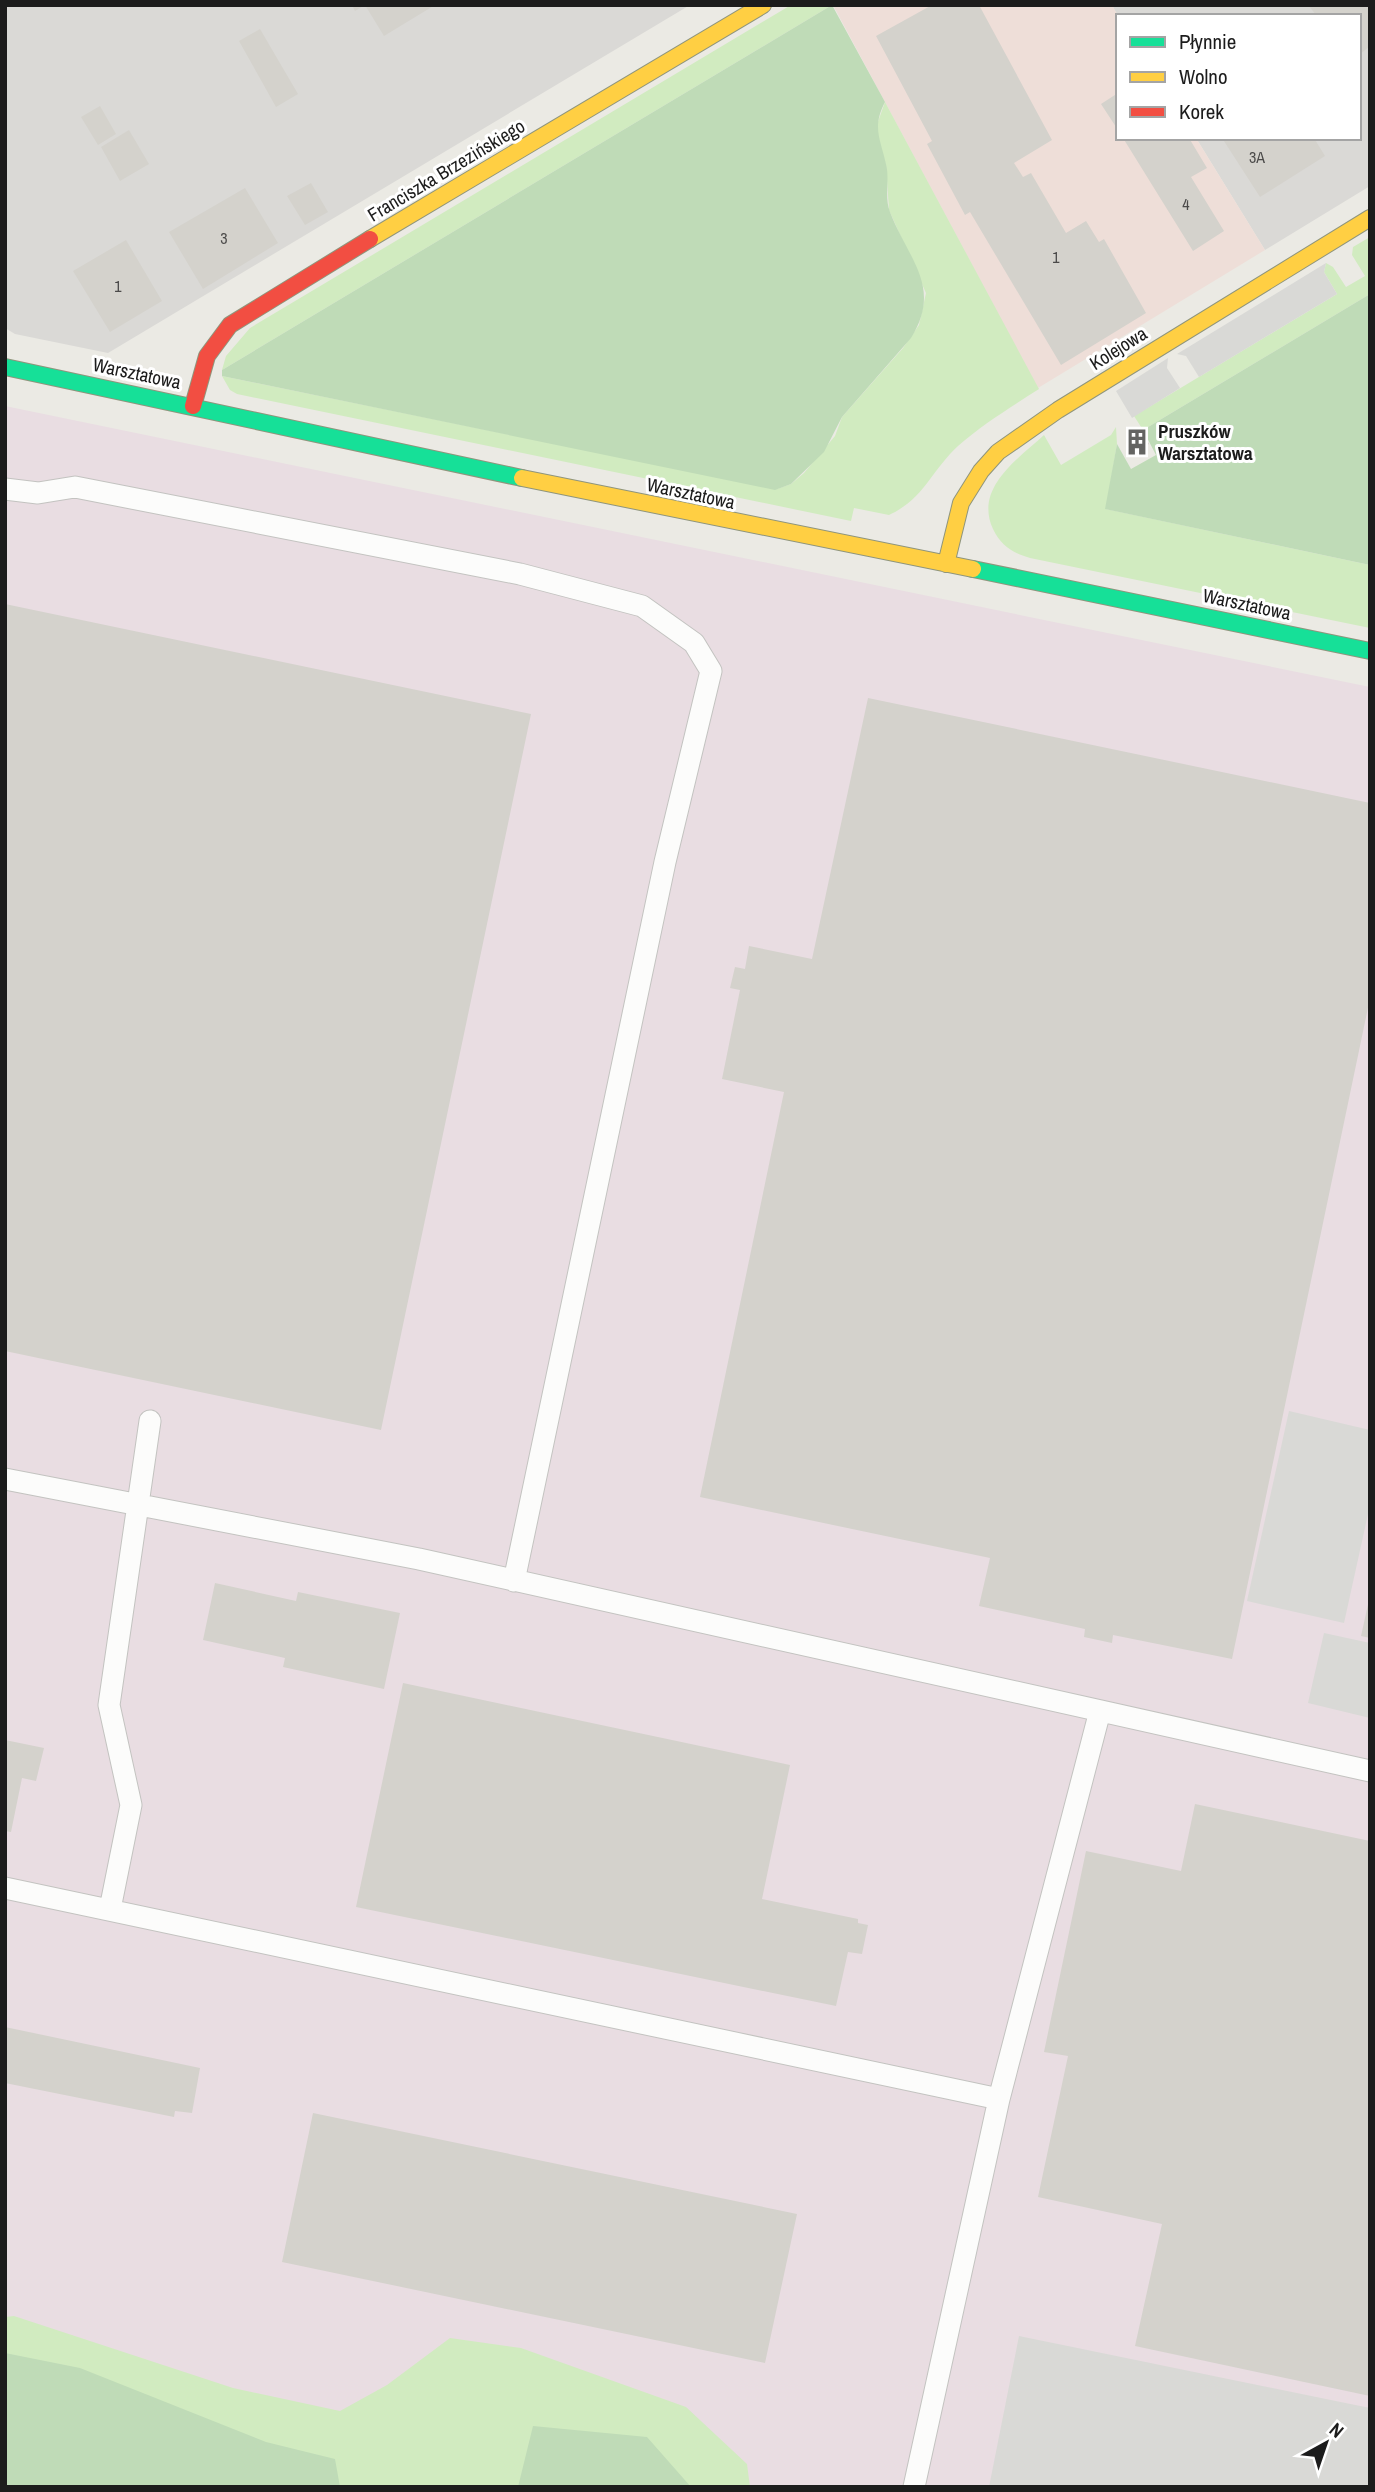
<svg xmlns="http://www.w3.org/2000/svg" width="1375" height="2492" font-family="'Archivo Narrow',sans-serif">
<rect width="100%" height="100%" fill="#ebeae4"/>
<path fill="#dad9d6" d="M5,5h685l-582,348 -93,-19 -10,-6z
M1112,5h258v181l-105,64 -69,-112h163v-122h-241z"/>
<path fill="#eeded8" d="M833,5h279l6,11v122h78l69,112 -227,138z"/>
<path fill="#e9dde2" d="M5,406l1365,281v1800h-1365z"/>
<path fill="#d1ebc0" d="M791,5h41l-610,365 4,-14 24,-28z
M885,102l154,287c-28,18 -56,35 -81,57 -27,25 -34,53 -69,69l-35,-7 -3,13 -614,-127 -7,-4 -8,-14 555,113 14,-5 13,-11 31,-37 7,-19 61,-69 16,-23 7,-32 -37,-83 -3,-45 -11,-35z
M1370,237v57l-227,136 -9,-14 203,-122 -13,-22 2,-9 7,4 13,20 19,-11 -13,-21 1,-8z
M1116,427l1,17 -11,65 264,56v63l-340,-70c-17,-5 -29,-12 -37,-29 -19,-41 25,-70 51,-94l17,30 50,-30z
M14,2316l219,72 107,23 47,-26 63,-47 71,10 165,59 61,57 3,23h-745v-170z"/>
<path fill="#bfdbb7" d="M832,5l53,97c-13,25 -5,36 1,62 4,15 -2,33 4,48 18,47 53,75 21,126l-69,79 -18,35 -33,32 -16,6 -553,-114v-6z
M1370,294v271l-265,-56 12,-65 14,25 25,-14 -13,-25z
M5,2353l75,15 186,74 69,17 5,28h-335z
M533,2426l114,11 44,50h-173z"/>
<path fill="#d9d9d6" d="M1326,263l-2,9 13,22 -138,83 -13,-21 -9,-2z
M1168,358l-1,10 13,20 -48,30 -16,-27z
M1289,1411l81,19v75l-26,118 -97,-22z
M1324,1633l46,10v75l-62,-15z
M1019,2336l351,72v79h-381z"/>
<path fill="#d4d2cc" d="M352,5h83l-51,31 -19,-31 -10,6z
M932,5h47l73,135 -38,23 9,14 8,-4 35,60 20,-12 13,21 5,-3 42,74 -85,52 -91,-153 -5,3 -38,-71 5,-3 -56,-105z
M1308,5h62v41l-11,9v-39h-42z
M260,29l38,65 -22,13 -37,-66z
M1118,93v37l-17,-26z
M100,106l16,28 -18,11 -17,-28z
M129,130l20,34 -29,17 -19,-34z
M1123,138h66l18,30 -16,9 33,54 -31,20z
M1222,138h92l11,18 -65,41z
M311,183l17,29 -23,13 -18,-29z
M245,188l33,55 -75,46 -34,-57z
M126,240l36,61 -52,31 -37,-61z
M1141,431l8,13 -15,9 -8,-13z
M5,604l526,110 -150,716 -376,-79z
M868,698l502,105v195l-138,661 -119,-24 -1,8 -28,-6 1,-8 -106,-23 11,-48 -290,-61 84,-405 -62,-13 18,-89 -10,-2 5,-21 10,2 4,-23 63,13z
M215,1583l81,18 2,-9 102,21 -16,76 -101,-22 2,-9 -82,-18z
M1369,1600h1v38l-9,-2z
M403,1683l387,82 -28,134 96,20v4l10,2 -6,29 -14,-2 -12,54 -480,-99z
M5,1740l39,8 -8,33 -14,-3 -11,54 -6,-1z
M1195,1804l175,37v555l-235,-50 27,-122 -124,-27 30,-141 -24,-4 42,-201 95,20z
M5,2027l195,41 -8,45 -17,-2 -1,6 -169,-34z
M313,2113l484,101 -32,149 -483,-101z"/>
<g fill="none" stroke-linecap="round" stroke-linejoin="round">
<g stroke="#c3c3c0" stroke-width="23">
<path id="lane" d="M5,489l33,4 37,-6 445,87 122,32 52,37 17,28 -46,191 -151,719
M5,1479l414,80 951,212
M5,1888l994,211
M110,1909l21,-104 -22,-100 41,-284
M914,2487l85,-388 101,-388"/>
</g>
<g stroke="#8f957c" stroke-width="18">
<path id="fast" d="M5,367l517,111
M973,569l397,82"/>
</g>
<g stroke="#8f957c" stroke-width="18">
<path id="slow" d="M370,239l393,-234
M522,478l451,91
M946,564l15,-61 20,-32 17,-19 60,-42 312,-192"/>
</g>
<g stroke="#8f957c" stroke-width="18">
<path id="jam" d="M193,406l14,-50 23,-31 140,-86"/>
</g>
<use href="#lane" stroke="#fcfcfb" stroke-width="21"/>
<use href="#fast" stroke="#16e098" stroke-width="16"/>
<use href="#slow" stroke="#ffcf43" stroke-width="16"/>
<use href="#jam" stroke="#f24e42" stroke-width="16"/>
</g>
<defs>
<g id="building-bare" transform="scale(2.1)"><path d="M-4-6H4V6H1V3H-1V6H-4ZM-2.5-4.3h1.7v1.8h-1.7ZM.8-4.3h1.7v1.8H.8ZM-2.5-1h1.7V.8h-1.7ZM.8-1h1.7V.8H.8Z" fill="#646462" stroke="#fff" stroke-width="2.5" paint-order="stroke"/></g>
</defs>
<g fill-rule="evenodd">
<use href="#building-bare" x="1137" y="442"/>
</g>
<g text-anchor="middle" stroke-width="6" stroke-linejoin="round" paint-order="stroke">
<g font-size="16" fill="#4b4a49">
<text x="1257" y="163">3A</text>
<text x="1186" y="210">4</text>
<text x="224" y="244">3</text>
<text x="1056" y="263">1</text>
<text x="118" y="292">1</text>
</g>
<g font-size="19" fill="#1c1c1c" stroke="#fff">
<text transform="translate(446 170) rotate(-31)" y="7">Franciszka Brzezińskiego</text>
<text transform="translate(1118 348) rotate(-32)" y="7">Kolejowa</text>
<text transform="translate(137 373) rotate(12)" y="7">Warsztatowa</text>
<text transform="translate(691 493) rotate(12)" y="7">Warsztatowa</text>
<text transform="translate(1247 604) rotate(12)" y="7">Warsztatowa</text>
</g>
<g font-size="19" font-weight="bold" fill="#1c1c1c" stroke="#fff" text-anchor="start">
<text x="1158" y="438">Pruszków<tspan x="1158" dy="22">Warsztatowa</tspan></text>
</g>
</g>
<rect width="1375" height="2492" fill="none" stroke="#1c1c1c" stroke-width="14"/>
<rect x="1116" y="14" width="245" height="126" fill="#ffffff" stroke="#a4a4a4" stroke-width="2"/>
<rect x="1130" y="37" width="35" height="10" fill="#16e098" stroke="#a4a4a4" stroke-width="2"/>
<text x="1179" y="49" font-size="21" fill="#1c1c1c">Płynnie</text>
<rect x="1130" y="72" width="35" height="10" fill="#ffcf43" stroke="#a4a4a4" stroke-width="2"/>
<text x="1179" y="84" font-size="21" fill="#1c1c1c">Wolno</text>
<rect x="1130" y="107" width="35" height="10" fill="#f24e42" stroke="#a4a4a4" stroke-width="2"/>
<text x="1179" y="119" font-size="21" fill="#1c1c1c">Korek</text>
<g transform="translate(1326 2443) rotate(40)" stroke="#ffffff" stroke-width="5" paint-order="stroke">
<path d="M0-5L12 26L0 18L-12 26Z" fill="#1c1c1c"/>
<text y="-10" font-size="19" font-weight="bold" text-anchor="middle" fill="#1c1c1c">N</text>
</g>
</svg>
